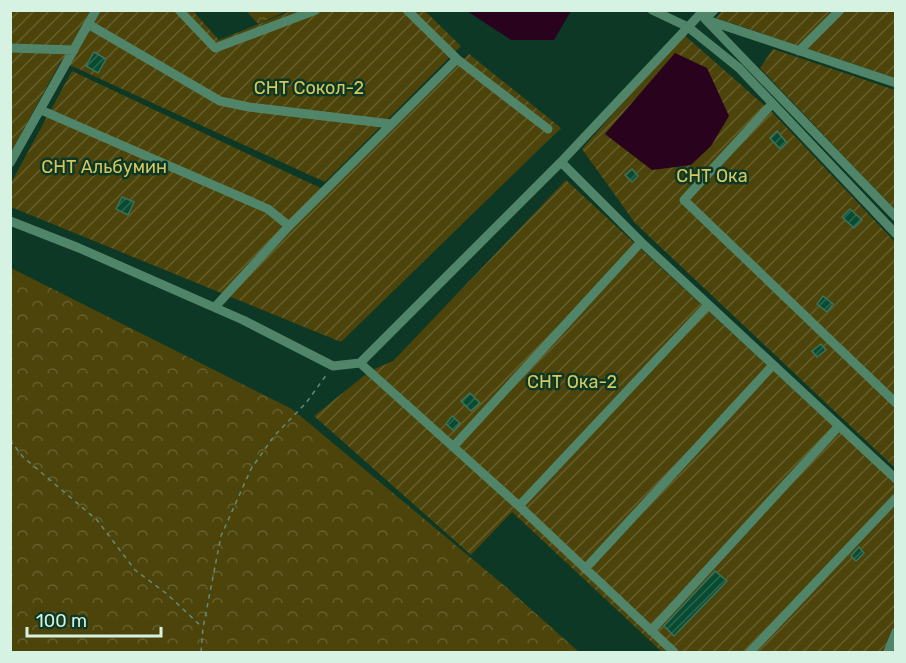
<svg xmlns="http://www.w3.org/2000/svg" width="906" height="663" font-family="Rubik,sans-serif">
<defs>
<pattern id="forest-crowns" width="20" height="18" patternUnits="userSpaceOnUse" patternTransform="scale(1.5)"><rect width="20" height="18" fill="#4c440a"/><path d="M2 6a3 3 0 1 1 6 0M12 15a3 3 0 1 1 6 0" fill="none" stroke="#655f2d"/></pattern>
<pattern id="garden-furrows" width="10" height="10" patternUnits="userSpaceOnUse" patternTransform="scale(1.5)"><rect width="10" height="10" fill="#4c440a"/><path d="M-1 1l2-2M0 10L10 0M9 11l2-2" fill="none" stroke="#655f2d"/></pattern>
<pattern id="building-hatch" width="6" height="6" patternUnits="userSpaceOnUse" patternTransform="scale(1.5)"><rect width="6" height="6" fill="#084b31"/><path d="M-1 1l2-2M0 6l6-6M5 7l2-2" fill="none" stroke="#2b654f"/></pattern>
</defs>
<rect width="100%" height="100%" fill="#0c3825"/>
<path fill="url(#forest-crowns)" d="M246,11h41l-29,13z
M11,268l281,141 214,178 73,65h-568z"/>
<path fill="url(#garden-furrows)" d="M723,10l172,1v67l-179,-60z
M11,11h182l26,29 72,-29h134l36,35 -136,136 -264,-121 -50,91z
M683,34l89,78 123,130v226l-260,-245 -53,-74z
M773,49l122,41v120l-135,-142z
M469,54l92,74 -220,214 -330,-135v-24l61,-112 257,121z
M566,180l329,303 -1,169h-232l-150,-140 -41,43 -157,-139 56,-45 23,-10z"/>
<path fill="#29021e" d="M467,11l104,-1v1l-17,29h-43z
M675,53l32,15 22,48 -18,30 -20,19 -39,5 -47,-36z"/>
<path fill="url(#building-hatch)" stroke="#3c7358" stroke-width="1.5" d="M94,52l12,7 -8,14 -12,-7z
M777,131l10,12 -7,6 -10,-11z
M632,169l6,7 -6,6 -7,-7z
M122,197l12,5 -6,13 -12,-6z
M850,209l12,11 -8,8 -12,-11z
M823,296l10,8 -6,8 -10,-8z
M821,344l5,6 -9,7 -5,-6z
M470,393l10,10 -9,8 -10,-10z
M452,416l8,7 -6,8 -8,-7z
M859,547l5,6 -8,8 -5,-5z
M715,571l12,10 -53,55 -10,-10z"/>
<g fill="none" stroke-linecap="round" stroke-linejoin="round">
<path stroke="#648a78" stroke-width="1.5" stroke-dasharray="4.5 4.5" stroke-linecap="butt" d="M10,440l13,17 74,63 38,50 32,24 35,33
M201,652l2,-24 18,-92 30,-67 23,-33 32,-33 21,-29"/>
<path stroke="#50856a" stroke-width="9" d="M179,10l36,38 101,-38
M407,10l50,49 91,70
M652,10l36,17 51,41 157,166
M714,10l-9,9 191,198
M707,20l189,63
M88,24l132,77 29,6 142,17
M10,48l64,2
M799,51l41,-41
M772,104l-88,96 212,203
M41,110l227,99 21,17
M561,162l80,80 255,237
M10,163l86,-153
M10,221l69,27 164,72 90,46 27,-3 201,-201 143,-152
M215,307l74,-81 168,-167
M360,363l159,143 155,146
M453,447l188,-205
M519,506l189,-201
M585,569l188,-204
M651,631l188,-205
M750,652l146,-154
M888,652l8,-20"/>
</g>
<g text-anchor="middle" stroke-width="5" stroke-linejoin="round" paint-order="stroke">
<g font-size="18" fill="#d5c65e" stroke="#0c3825">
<text x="309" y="94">СНТ Сокол-2</text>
<text x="104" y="173">СНТ Альбумин</text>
<text x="712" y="182">СНТ Ока</text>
<text x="572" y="388">СНТ Ока-2</text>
</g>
</g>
<rect width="906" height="663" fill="none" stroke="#d5f2e2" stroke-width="24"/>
<path d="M27 627v9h134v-9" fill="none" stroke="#d5f2e2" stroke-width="3"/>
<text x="36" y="627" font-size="18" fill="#d5f2e2" stroke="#0c3825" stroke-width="4.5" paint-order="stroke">100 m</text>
</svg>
